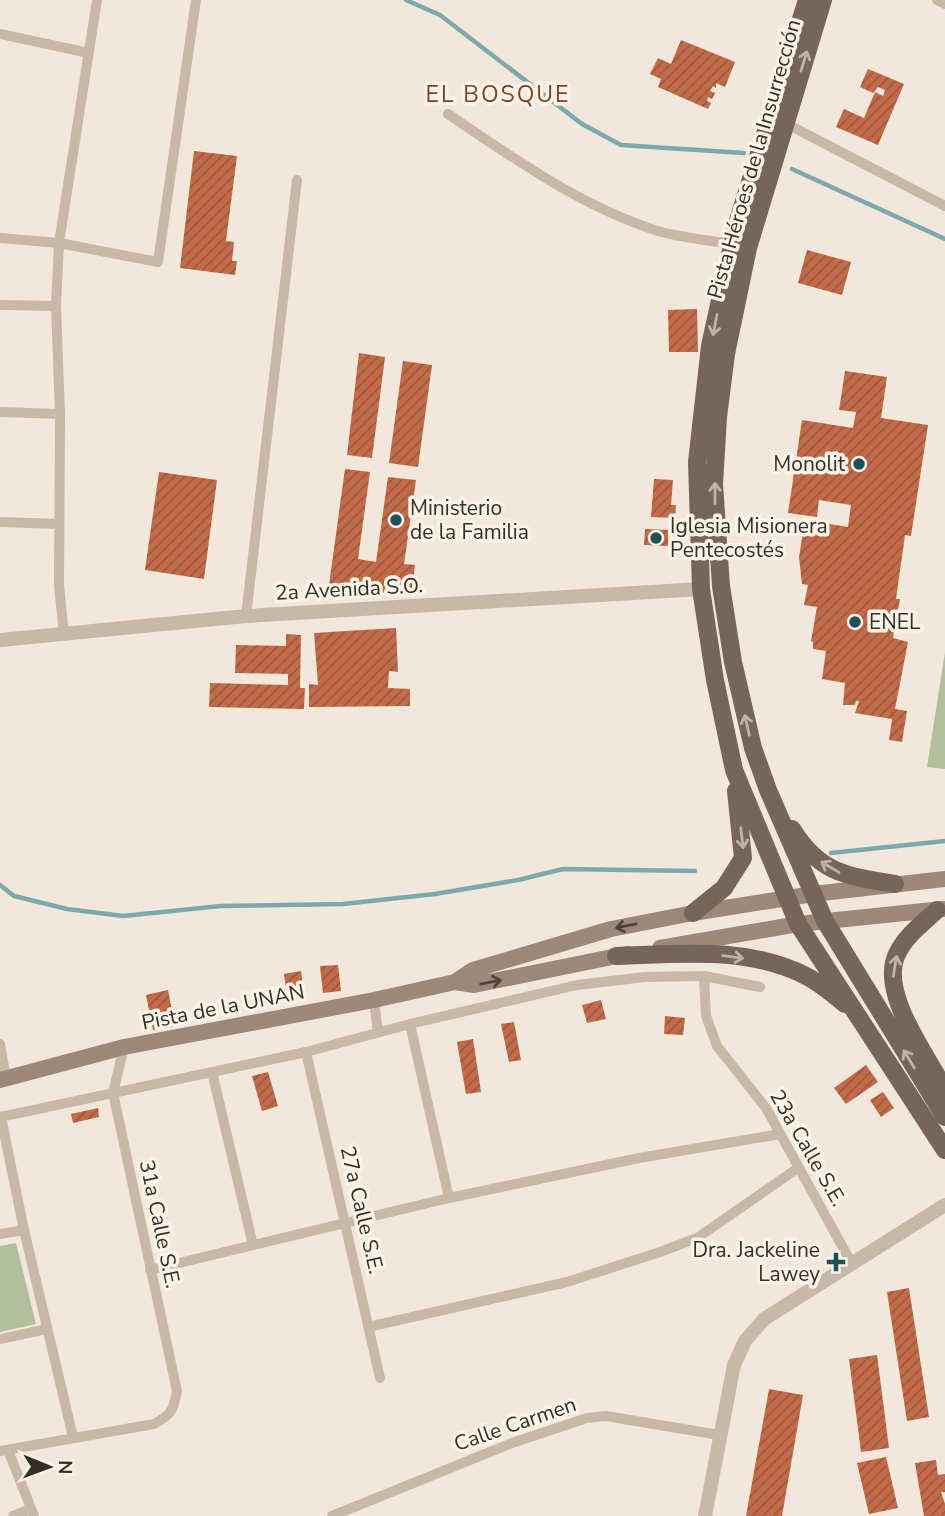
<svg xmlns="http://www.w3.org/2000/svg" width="945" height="1516" font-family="'Nunito Sans',sans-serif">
<defs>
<pattern id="building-hatch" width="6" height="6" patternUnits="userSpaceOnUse" patternTransform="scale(1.75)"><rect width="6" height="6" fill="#c26b48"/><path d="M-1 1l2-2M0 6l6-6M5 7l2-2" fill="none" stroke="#9e583c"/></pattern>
</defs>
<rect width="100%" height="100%" fill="#f1e8db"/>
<path fill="#b2bf9c" d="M945,652v117l-18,-2z
M16,1243l20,81 -36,8v-86z"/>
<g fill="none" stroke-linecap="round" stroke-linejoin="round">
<path stroke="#7ba9ad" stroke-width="4.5" d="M406,0l34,15 142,109 39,21 123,8
M792,169l153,70
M831,853l114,-12
M0,885l14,11 53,13 56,7 98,-10 122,-2 92,-10 83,-14 45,-11 132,2"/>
</g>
<path fill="url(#building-hatch)" d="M681,40l54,22 -10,25 -9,-4v5l-3,-2 -3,5 5,2 -3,6 -4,-2 -1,4 4,2 -3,6 -50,-22 3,-8 -11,-5 8,-16 13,6z
M868,69l36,15 -26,61 -42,-18 8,-18 20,9 11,-26 8,4 2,-6 -7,-3 -5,6 -13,-6z
M194,151l43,5 -11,85 8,1 -2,19h5l-2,14 -55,-7z
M807,250l44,12 -9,33 -44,-12z
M697,309l1,43h-29l-1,-42z
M359,353l26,4 -13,101 -25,-3z
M403,361l29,4 -14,102 -29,-4z
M845,371l42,6 -6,41 47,7 -17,111 -6,-1 -9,64h4l-7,39 15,4 -13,67 12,2 -5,31 -13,-2 3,-21 -37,-6 4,-12h-3l-1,4h-12l2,-22 -23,-4 4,-28 -13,-2v-7l-2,-1 6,-34 -13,-2 4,-20 -6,-1 -3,-27 6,-37 43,7 3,-22 -32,-5 -2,17 -29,-4 14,-93 51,8 3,-16 -17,-2z
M345,469l25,3 -12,87 18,3 12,-85 28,3 -12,84 11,1 -4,31 -82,-11z
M159,472l58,8 -13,99 -59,-9z
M654,479l19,1 -2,25h5l-1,13 -24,-1z
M645,529l23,1v16l-24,-1z
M396,628l2,44 -9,-1 -1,17 22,1v17l-101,1v-23l9,1 -4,-52z
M286,634l15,1 -1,53h5l-1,21 -95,-2 1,-24 78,2v-11l-53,-1 1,-28 50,1z
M338,965l3,26 -18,2 -3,-27z
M301,971l3,22 -17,2 -3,-21z
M168,990l7,36 -22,4 -7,-35z
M601,1000l5,19 -19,4 -5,-18z
M665,1016l20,2 -2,17 -19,-1z
M514,1022l7,38 -12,2 -8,-38z
M473,1039l8,53 -15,2 -9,-52z
M866,1065l12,17 -32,22 -12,-16z
M268,1072l10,34 -16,5 -10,-35z
M883,1092l11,16 -13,9 -11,-17z
M98,1108l1,9 -26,6 -2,-9z
M909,1288l20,129 -22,4 -20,-129z
M877,1355l12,93 -28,4 -12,-93z
M769,1389l34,6 -21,121h-36z
M886,1457l12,51 -29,6 -12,-51z
M936,1460l2,15 7,-1v18h-4l4,12v12h-21l-9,-53z"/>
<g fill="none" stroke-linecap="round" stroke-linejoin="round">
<path stroke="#c9b8a8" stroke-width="10" d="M937,0l8,4
M0,34l89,19
M448,114c67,45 132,92 210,117 24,7 50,9 74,13
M785,123l160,83
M0,238l59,5 99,19 38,-262
M0,305l56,1
M0,412l60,2
M0,522l59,2
M246,616l51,-436
M64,635l-5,-50 1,-171 -4,-108 3,-63 38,-243
M704,976l2,40 11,30 49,62 86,156
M374,1000l4,33
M410,1024l39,174
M0,1044l6,34
M306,1052l74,326
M212,1072l41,173
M0,1117l306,-65 104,-28 167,-39 68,-8 59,-1 56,11
M1,1117l23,113 49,207
M0,1234l24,-4
M150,1270l299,-72 190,-40 141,-24
M368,1327l199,-45 93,-30 37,-14 101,-70
M0,1339l47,-10
M8,1450l26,66
M0,1451l154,-27c18,-10 19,-13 23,-33l-64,-298 11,-46
M13,1516l18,-7
M332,1516l180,-73 75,-25 19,-2 113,19"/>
<path stroke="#c9b8a8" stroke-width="14" d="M0,640l246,-24 455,-27
M705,1516l29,-151 11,-24 19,-22 181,-114"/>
<path stroke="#9c8779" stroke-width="16" d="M660,948l138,-24 145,-15
M455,982l19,3 153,-31
M0,1080l124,-33 250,-47 81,-18 18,-12 138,-41 82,-16 120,-19 132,-15"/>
<path stroke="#776559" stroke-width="18" d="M807,0l-71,227 -26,119 -13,116 4,127 14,91 19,90 64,154 147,226
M823,0l-75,248 -22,106 -8,63 -4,67 7,102 12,76 20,86 15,42 57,131 120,196
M792,829c28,45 55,47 103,55
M937,910c-13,12 -32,26 -40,44 -18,37 27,97 44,129l4,13
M693,913l31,-25 19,-30 -7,-67
M616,956c63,-2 132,-10 190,20 14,7 27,18 39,28"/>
</g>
<defs><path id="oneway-shaft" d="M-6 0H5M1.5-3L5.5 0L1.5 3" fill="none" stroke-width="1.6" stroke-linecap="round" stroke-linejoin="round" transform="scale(1.75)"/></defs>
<g stroke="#beb3a7">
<use href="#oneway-shaft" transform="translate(804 61) rotate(-73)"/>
<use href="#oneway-shaft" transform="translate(715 325) rotate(101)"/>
<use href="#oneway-shaft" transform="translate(715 493) rotate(-90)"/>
<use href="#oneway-shaft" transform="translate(747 725) rotate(-103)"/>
<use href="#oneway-shaft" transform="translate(742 838) rotate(83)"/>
<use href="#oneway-shaft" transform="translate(830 867) rotate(-149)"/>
<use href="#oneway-shaft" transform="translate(733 957) rotate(7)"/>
<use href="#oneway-shaft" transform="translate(895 966) rotate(-81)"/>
<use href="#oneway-shaft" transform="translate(909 1059) rotate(-121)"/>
</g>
<g stroke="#4f443c">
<use href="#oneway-shaft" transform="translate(626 926) rotate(169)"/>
<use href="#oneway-shaft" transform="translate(491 982) rotate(-11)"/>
</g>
<g fill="#1f5056" stroke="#f9f2e7" stroke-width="2.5">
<circle cx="859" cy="464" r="7"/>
<circle cx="396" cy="520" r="7"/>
<circle cx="656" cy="538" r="7"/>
<circle cx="855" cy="622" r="7"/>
<path d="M832.5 1251.5h7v7h7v7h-7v7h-7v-7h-7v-7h7z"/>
</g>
<g text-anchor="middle" stroke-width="7" stroke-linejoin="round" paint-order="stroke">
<g font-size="21" fill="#352d28" stroke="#f9f2e7">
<text transform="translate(754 159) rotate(-74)" y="7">Pista Héroes de la Insurrección</text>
<text transform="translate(349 589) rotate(-3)" y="7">2a Avenida S.O.</text>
<text transform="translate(223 1007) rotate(-11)" y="7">Pista de la UNAN</text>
<text transform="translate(808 1148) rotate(60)" y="7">23a Calle S.E.</text>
<text transform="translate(362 1210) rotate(77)" y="7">27a Calle S.E.</text>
<text transform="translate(160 1224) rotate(78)" y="7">31a Calle S.E.</text>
<text transform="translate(515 1424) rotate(-19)" y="7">Calle Carmen</text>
</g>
<g font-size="21" fill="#352d28" stroke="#f9f2e7" text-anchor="start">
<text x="845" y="471" text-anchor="end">Monolit</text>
<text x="410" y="515">Ministerio<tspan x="410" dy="24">de la Familia</tspan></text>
<text x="670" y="533">Iglesia Misionera<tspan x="670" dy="24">Pentecostés</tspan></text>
<text x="869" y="629">ENEL</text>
<text x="820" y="1257" text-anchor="end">Dra. Jackeline<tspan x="820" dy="24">Lawey</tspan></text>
</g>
<g font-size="23" letter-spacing="2" fill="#823e23" stroke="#f9f2e7">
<text x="498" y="102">EL BOSQUE</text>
</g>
</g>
<g transform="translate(49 1467) rotate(91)" stroke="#f9f2e7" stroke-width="5" paint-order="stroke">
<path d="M0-5L12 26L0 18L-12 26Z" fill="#352d28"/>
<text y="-10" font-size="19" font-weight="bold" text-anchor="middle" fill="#352d28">N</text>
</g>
</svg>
